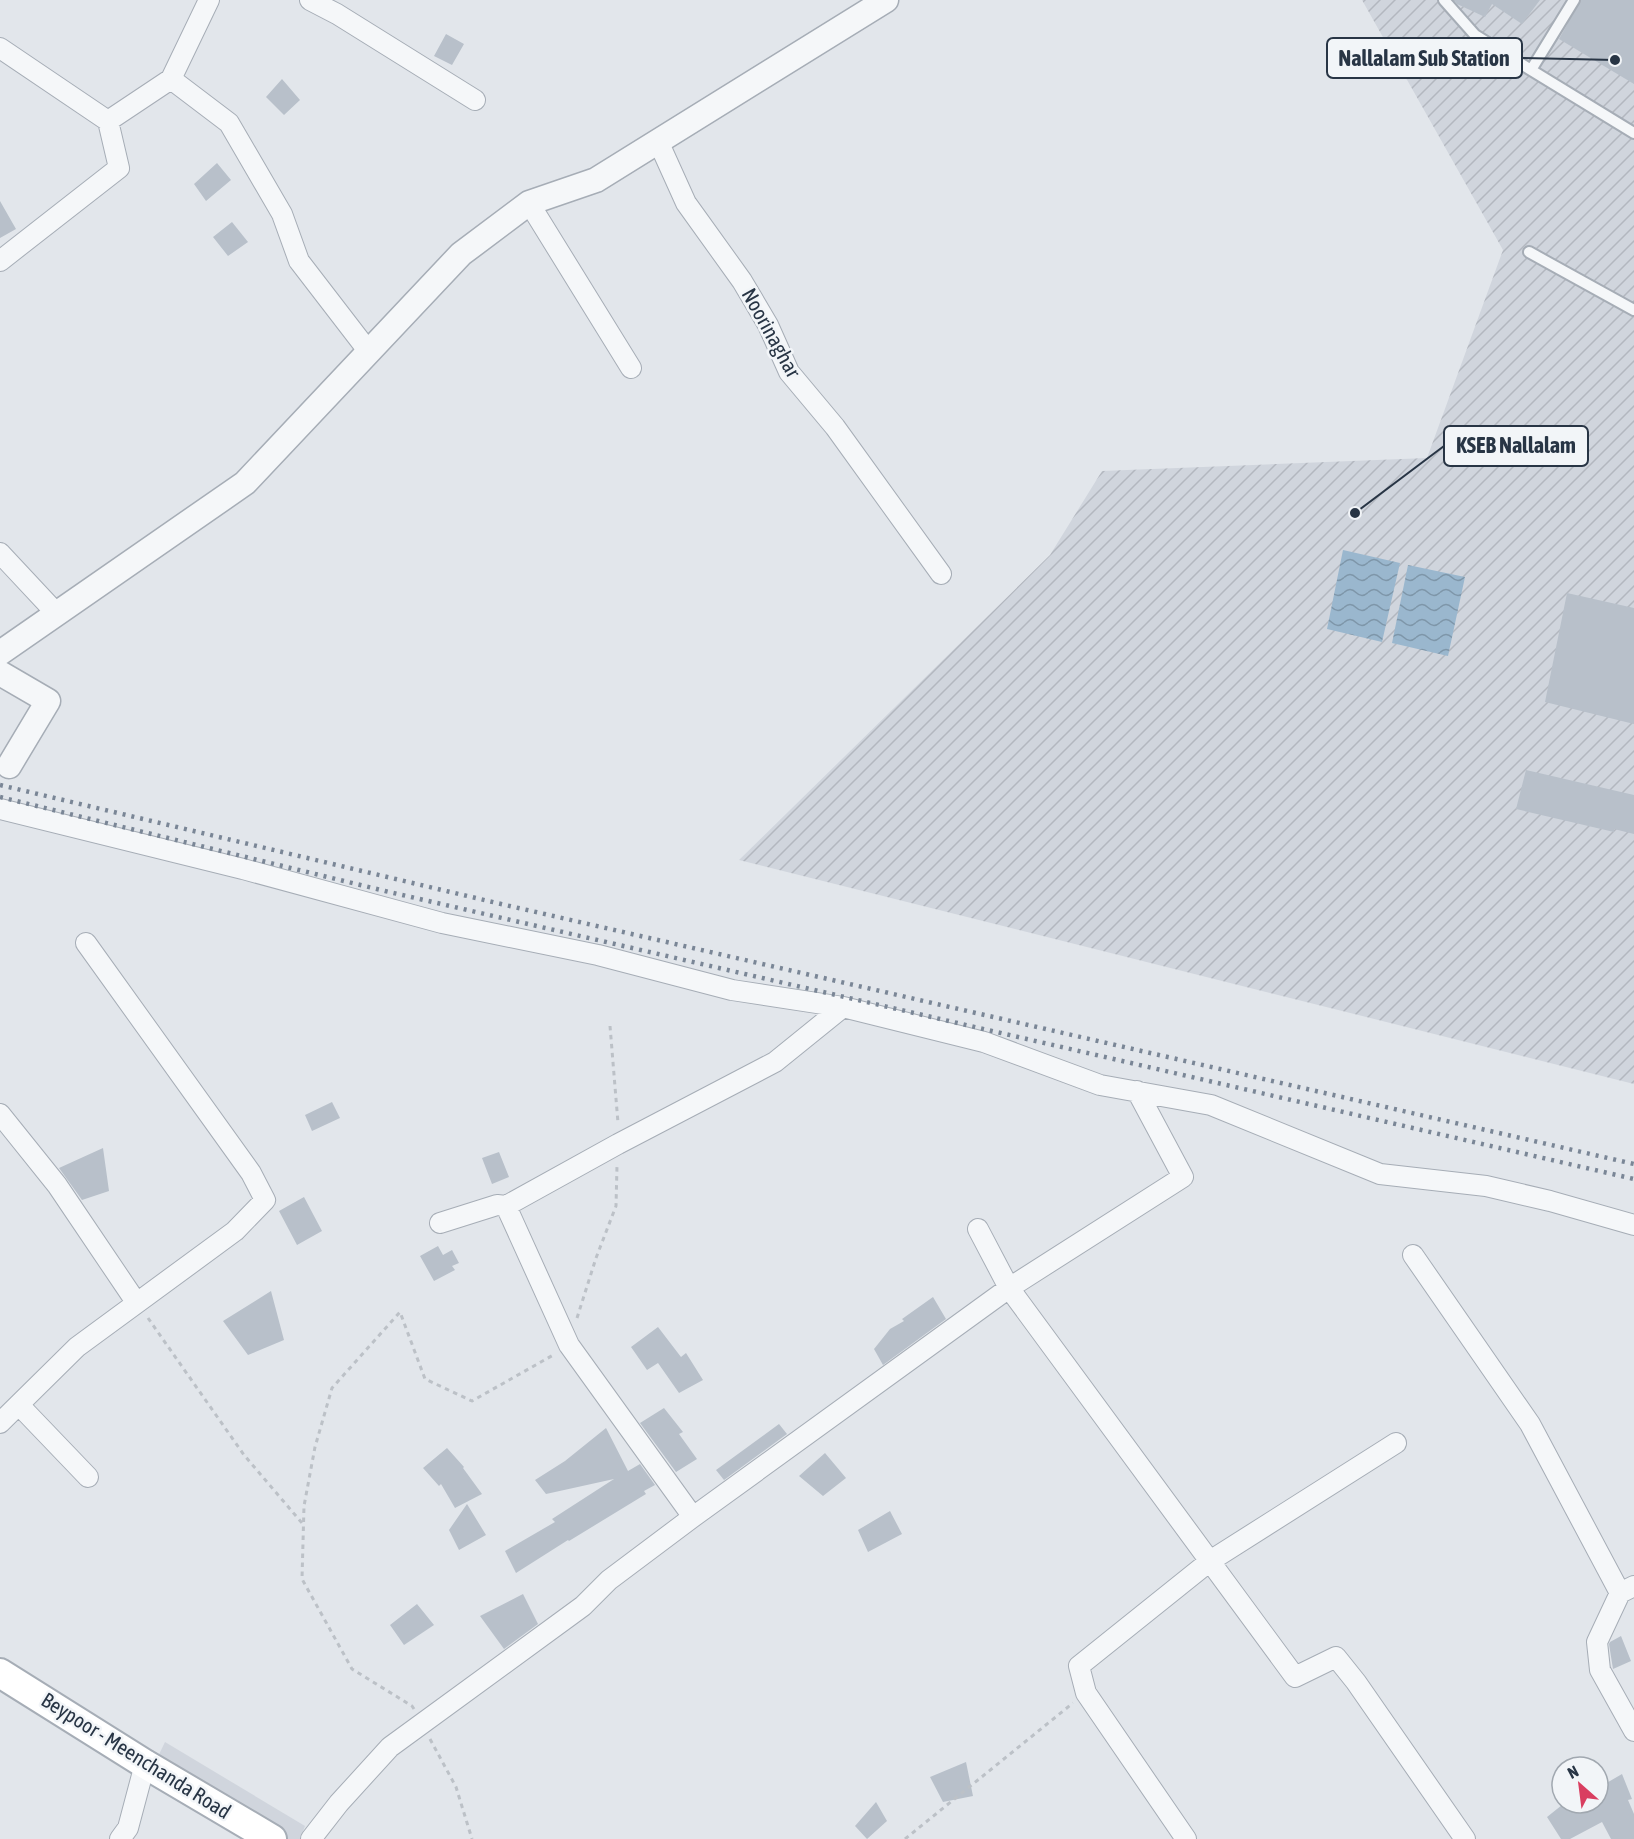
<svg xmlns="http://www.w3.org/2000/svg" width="1634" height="1839" font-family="'Asap Condensed',sans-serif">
<defs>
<pattern id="industrial-furrows" width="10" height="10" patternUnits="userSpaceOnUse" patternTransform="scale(1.5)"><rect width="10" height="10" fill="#d0d5dd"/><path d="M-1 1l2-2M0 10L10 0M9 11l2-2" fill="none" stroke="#b3b7bf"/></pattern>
<pattern id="water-waves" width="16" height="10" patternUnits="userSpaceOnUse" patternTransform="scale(1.5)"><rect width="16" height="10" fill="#9ab7ce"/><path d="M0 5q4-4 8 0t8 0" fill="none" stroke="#7e96a9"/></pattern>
</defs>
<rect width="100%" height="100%" fill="#e2e6eb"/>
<path fill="#d0d5dd" d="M165,1742l140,84 -5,13h-16l-130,-74z"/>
<path fill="url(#industrial-furrows)" d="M1362,0h272v1084l-895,-224 311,-305 52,-84 325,-13 76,-208z"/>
<path fill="url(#water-waves)" d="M1343,550l57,13 -18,79 -55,-13z
M1408,565l57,12 -17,79 -56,-13z"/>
<path fill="#b8c0ca" d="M1454,0h86l-18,24 -30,-20 -7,13 -28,-13z
M1581,0h53v84l-75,-45z
M446,34l18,10 -12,21 -18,-9z
M282,79l18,21 -16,15 -18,-18z
M217,163l14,17 -25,21 -12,-17z
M0,201l16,28 -16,9z
M232,222l16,20 -20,14 -15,-19z
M1567,593l67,15v116l-89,-22z
M1526,770l108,25v39l-20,-5v3l-98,-23z
M332,1102l8,16 -28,13 -7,-16z
M103,1148l6,43 -27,9 -23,-32z
M499,1152l10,25 -17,7 -10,-26z
M304,1197l18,34 -25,14 -18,-34z
M438,1246l5,9 9,-5 7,13 -7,3 3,4 -21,11 -14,-25z
M271,1291l13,49 -36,15 -25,-34z
M933,1297l13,22 -63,46 -9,-16 16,-20 14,-8 -2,-2z
M658,1327l23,30 5,-4 17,27 -24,13 -21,-30 -11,7 -16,-23z
M664,1408l19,24 -4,2 18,25 -21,13 -36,-49z
M779,1424l8,10 -63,46 -8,-10z
M606,1428l22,43 12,-7 15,21 -11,6 2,3 -77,47 -1,-1 -52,33 -11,-22 50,-29 -3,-3 62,-40 -68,15 -11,-14 30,-19z
M447,1448l17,19 -1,1 19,26 -27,14 -14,-24 -2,2 -16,-18z
M825,1453l21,25 -23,18 -24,-20z
M467,1504l19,31 -27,15 -10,-20z
M890,1511l12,23 -34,18 -10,-22z
M523,1594l15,30 -34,25 -24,-33z
M417,1604l17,21 -30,20 -14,-20z
M1621,1636l10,25 -18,8 -4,-25 1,-2z
M966,1762l7,34 -30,6 -13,-25z
M1622,1774l10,25 -4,1 6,14v25h-23l-9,-17 -32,17h-9l-14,-22 15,-12 2,3 9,-5h25v-15z
M876,1802l11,19 -20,18 -12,-13z"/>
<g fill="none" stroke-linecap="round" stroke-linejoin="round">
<g stroke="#a6adb6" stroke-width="14">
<path id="service" d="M1444,0l31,35 56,35
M1574,0l-43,70 103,63
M1529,252l105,58"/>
</g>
<g stroke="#a6adb6" stroke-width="22">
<path id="minor" d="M310,0l27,14 138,86
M0,48l108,73 63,-42 38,-79
M171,79l58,44 53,91 17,47 70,91
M658,141l28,62 56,78 26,44 21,47 46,55 106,147
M529,203l102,165
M0,261l119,-93 -11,-47
M0,553l57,61
M0,809l243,60 199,54 156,32 134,35 111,17 141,35 116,43 111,20 169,69 106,12 64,15 84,24
M0,1114l57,71 79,117
M506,1206l63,139 124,172
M440,1223l57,-18 9,1 112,-62 157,-82 68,-55
M978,1229l31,59 286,389 41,-20 20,25 109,157
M1413,1255l117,169 90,169
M19,1405l69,72
M0,1423l77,-76 158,-116 30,-31 -14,-27 -165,-230
M1634,1586l-14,7 -23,49 3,28 34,61
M120,1839l8,-11 17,-64
M311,1839l28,-36 51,-56 193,-141 26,-26 84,-63 316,-229 174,-111 -46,-86
M1186,1839l-100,-146 -7,-27 131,-105 186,-118"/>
</g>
<g stroke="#a6adb6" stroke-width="27">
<path id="tertiary" d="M0,653l245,-170 216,-229 68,-51 67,-23 290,-180
M0,673l48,28 -39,65"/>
</g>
<g stroke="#a6adb6" stroke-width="32">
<path id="secondary" d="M0,1673l145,91 127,75"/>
</g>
<path stroke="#bcc1c7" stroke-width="3" stroke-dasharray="4.5 4.5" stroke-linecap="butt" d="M610,1026l8,97
M148,1318l96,137 58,68
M577,1318l19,-60 20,-52 1,-40
M414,1709l-2,-3 -60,-37 -50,-90 2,-73 11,-59 17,-59 68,-76 25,67 47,22 83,-47
M430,1739l26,48 16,52
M905,1839l168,-136"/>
<use href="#service" stroke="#f5f7f9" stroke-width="10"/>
<use href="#minor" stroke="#f5f7f9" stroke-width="20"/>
<use href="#tertiary" stroke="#f5f7f9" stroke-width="24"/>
<use href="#secondary" stroke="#fff" stroke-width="28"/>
<path stroke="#7a8696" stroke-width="4.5" stroke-dasharray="3 6" stroke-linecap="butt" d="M0,785l501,119 1133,260
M0,797l385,94 1249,288"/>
</g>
<g text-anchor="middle" stroke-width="5" stroke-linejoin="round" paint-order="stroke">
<g font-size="21" fill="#283545" stroke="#f2f5f8">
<text transform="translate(771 333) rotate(61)" y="7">Noorinaghar</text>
<text transform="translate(136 1756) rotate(32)" y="7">Beypoor - Meenchanda Road</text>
</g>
</g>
<path fill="none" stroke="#283545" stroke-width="2" d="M1615 60L1522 58M1355 513L1444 446"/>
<g fill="#283545" stroke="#f2f5f8" stroke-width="2">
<circle cx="1615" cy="60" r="6"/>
<circle cx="1355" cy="513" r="6"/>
</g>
<g fill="#f2f5f8" stroke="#283545" stroke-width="2">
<rect x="1327" y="38" width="195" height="40" rx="6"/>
<rect x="1444" y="426" width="144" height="40" rx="6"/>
</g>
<g font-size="22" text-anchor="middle" font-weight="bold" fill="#283545">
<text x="1424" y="66">Nallalam Sub Station</text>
<text x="1516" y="453">KSEB Nallalam</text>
</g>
<g transform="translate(1580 1785) rotate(332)"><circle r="28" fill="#f2f5f8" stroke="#a1a8b0" stroke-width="1.5"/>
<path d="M0-4.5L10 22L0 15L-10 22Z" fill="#d93e60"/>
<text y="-9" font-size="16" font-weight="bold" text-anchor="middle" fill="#283545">N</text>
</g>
</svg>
